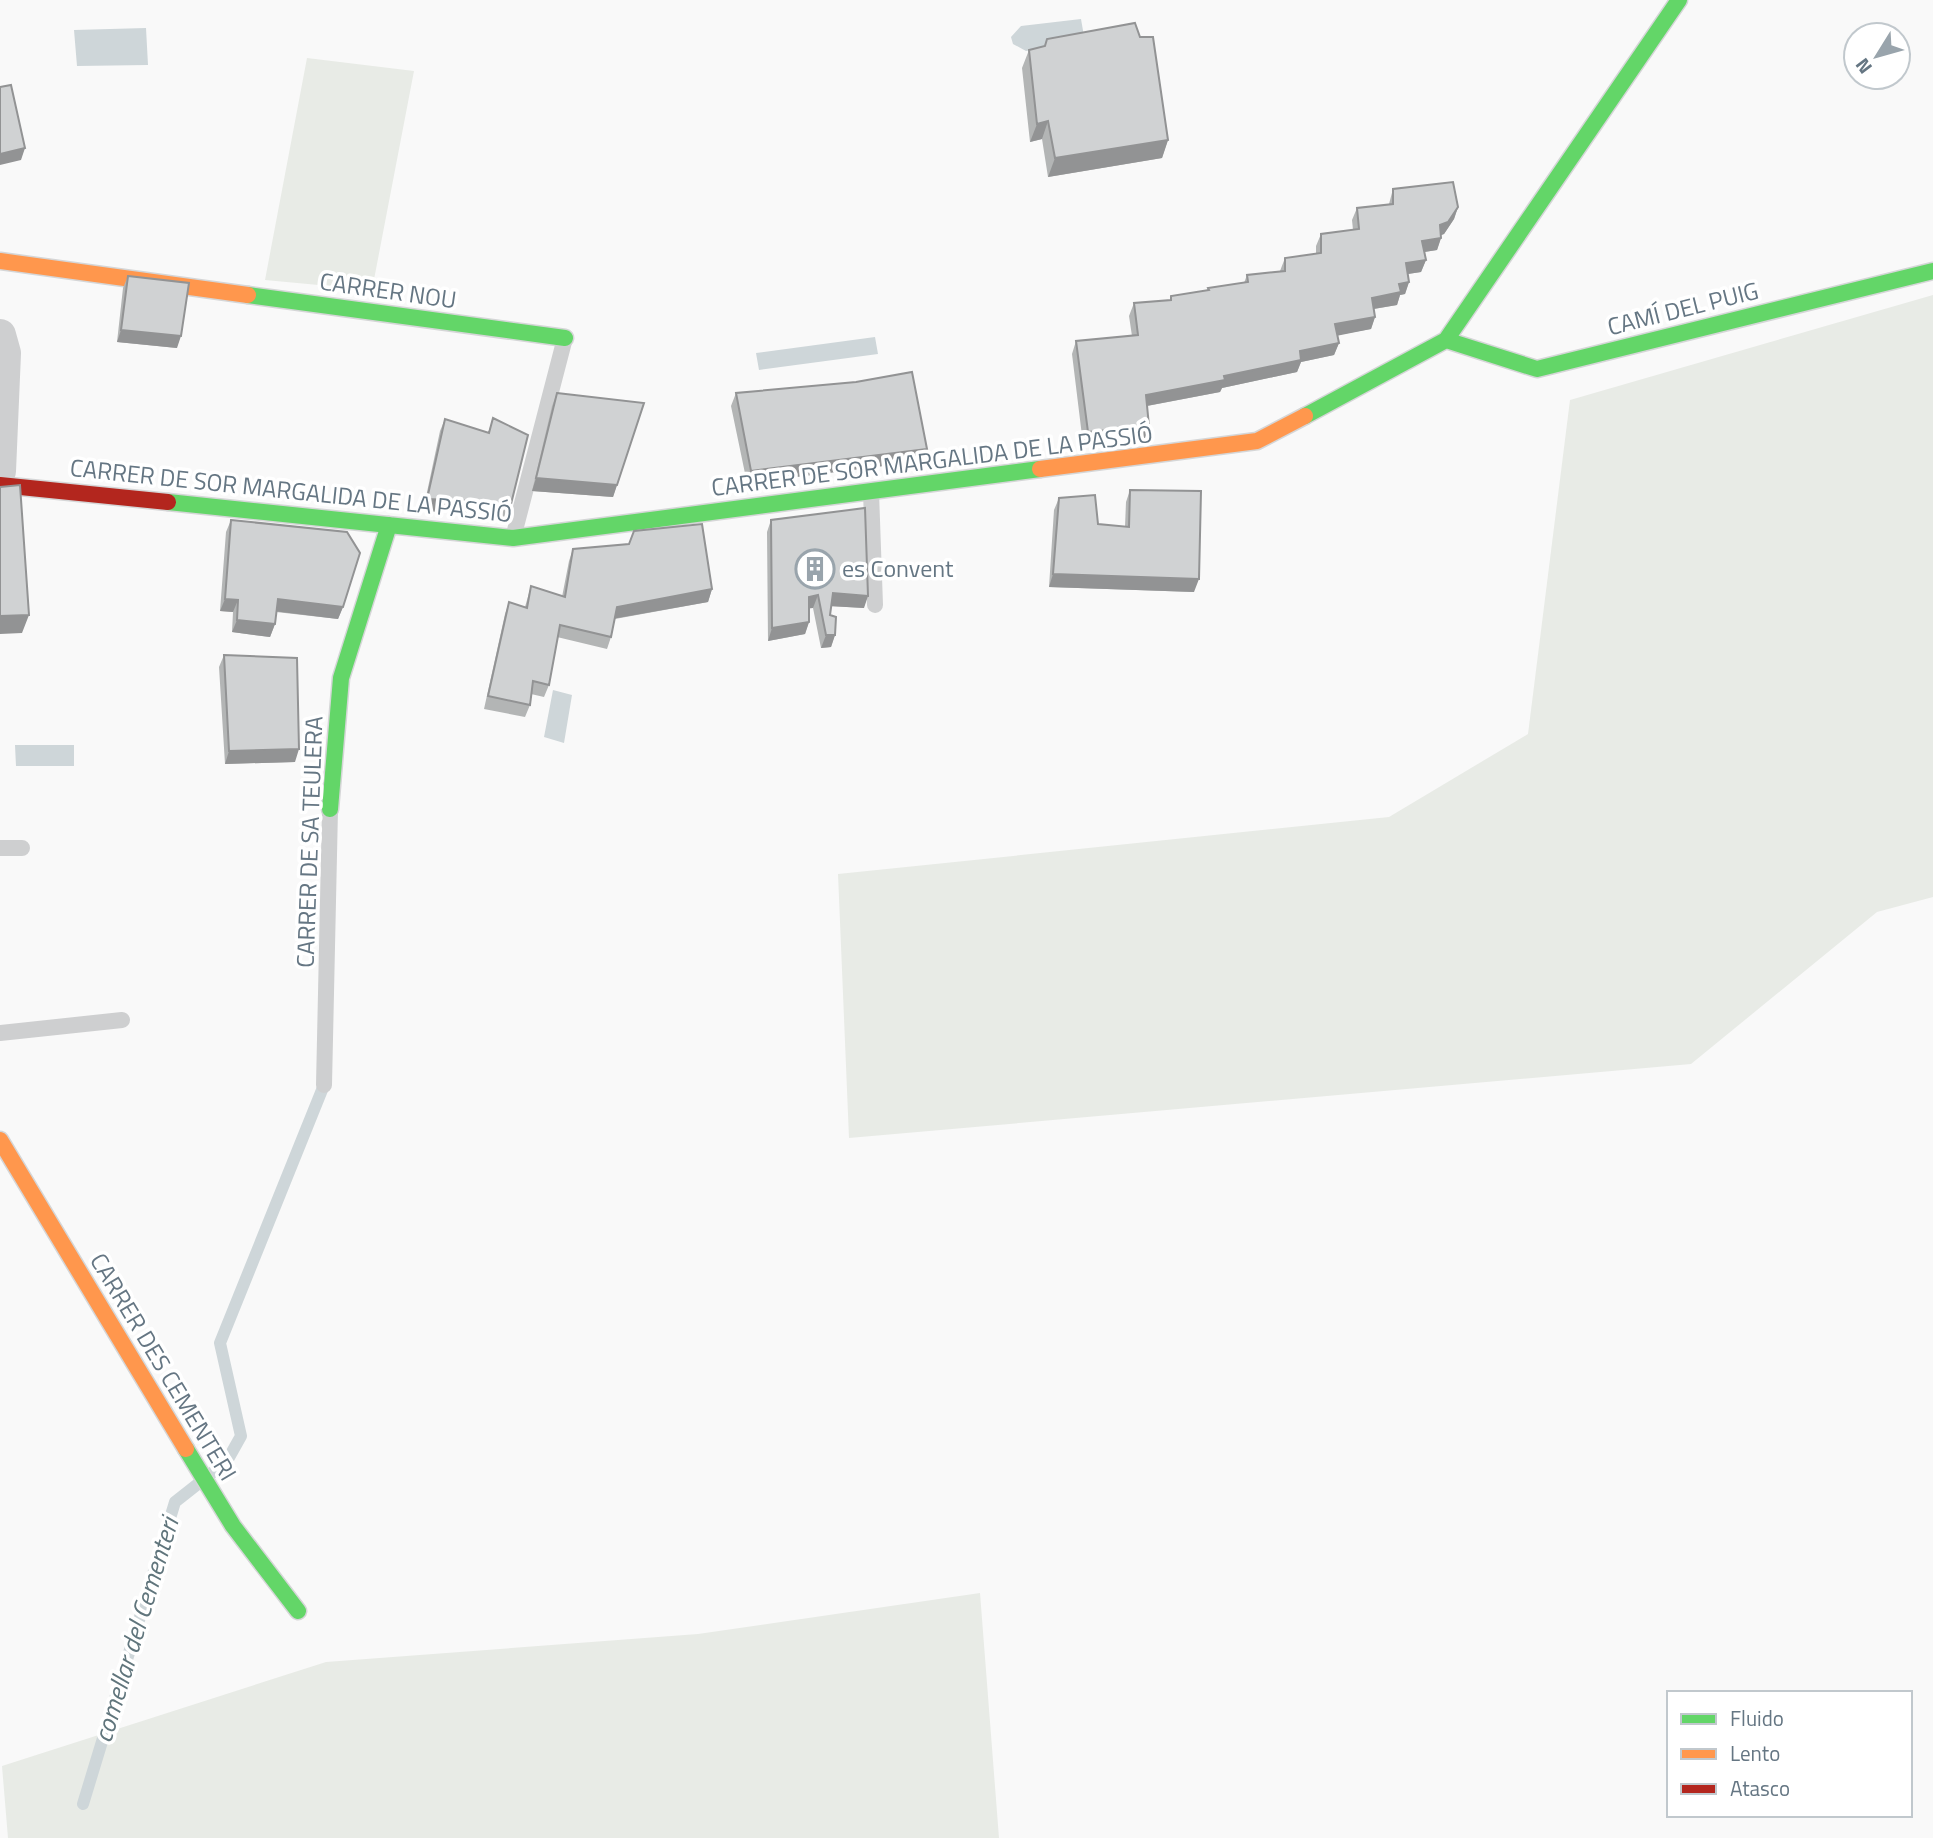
<svg xmlns="http://www.w3.org/2000/svg" width="1933" height="1838" font-family="'Titillium Web',sans-serif">
<rect width="100%" height="100%" fill="#f9f9f9"/>
<path fill="#e8ebe6" d="M307,58l107,13 -42,219 -107,-10z
M1933,295v602l-56,15 -186,152 -842,74 -11,-264 551,-57 139,-83 42,-334z
M980,1593l19,245h-991l-6,-72 324,-104 372,-28z"/>
<path fill="#ced6d9" d="M1081,19l4,23 -59,9 -13,-7 -2,-7 10,-11z
M146,28l2,37 -71,1 -3,-36z
M875,337l3,17 -119,16 -3,-17z
M553,690l19,5 -8,48 -20,-6z
M15,745h59v21h-58z"/>
<g fill="none" stroke-linecap="round" stroke-linejoin="round">
<path stroke="#ced6d9" stroke-width="12" d="M83,1804l92,-302 52,-41 14,-25 -21,-93 104,-258"/>
<g stroke="#d5d6d7" stroke-width="19">
<path id="fast" d="M248,295l317,43
M1446,340l91,29 396,-98
M1305,416l141,-76 233,-340
M168,502l345,36 527,-69
M330,809l11,-131 48,-153
M186,1449l47,77 65,85"/>
</g>
<g stroke="#d5d6d7" stroke-width="19">
<path id="slow" d="M0,261l248,34
M1040,469l217,-28 48,-25
M0,1140l186,309"/>
</g>
<g stroke="#d5d6d7" stroke-width="19">
<path id="jam" d="M0,485l168,17"/>
</g>
<path stroke="#cecfd0" stroke-width="16" d="M871,492l4,113
M513,538l52,-200
M0,848h22
M0,1033l122,-13
M324,1085l6,-276"/>
<path stroke="#cecfd0" stroke-width="32" d="M0,335l5,18 -5,118"/>
<use href="#fast" stroke="#63d668" stroke-width="16"/>
<use href="#slow" stroke="#ff974d" stroke-width="16"/>
<use href="#jam" stroke="#b3261e" stroke-width="16"/>
</g>
<path fill="#b3b5b5" d="M1047,39l121,101 -6,18 -114,19 -6,-38 -12,3 -8,-74 7,-18 15,-4z
M1393,189l65,18 -4,12 -10,15 -3,1v3l-4,12 -13,2 2,8 -5,12 -13,2 1,8 -4,12 -5,1 -3,10 -23,4 1,8 -4,12 -34,6 2,8 -5,12 -33,7 -4,10 -75,16 -2,4 -73,14 -2,32 -62,6 -11,-90 4,-13 56,-5 -3,-20 5,-13 36,-3 1,-4 36,-5 1,-3 36,-5 3,-8 33,-4 5,-13 31,-4v-8l5,-12 32,-4 -1,-10 5,-12 32,-4z
M128,276l49,72 -60,-6 6,-54z
M557,393l60,92 -4,12 -81,-6 20,-85z
M736,393l187,68 -176,22 -16,-77z
M493,418l17,90 -5,12 -38,-7 -44,-2 17,-80 5,-12 43,14z
M1130,490l64,102 -145,-5 5,-77 5,-12 39,26 27,3 1,-25z
M231,520l112,87 -5,12 -62,-7 -1,12 -5,13 -38,-5 1,-20 -13,-1 6,-79z
M771,520l93,88 -33,-2 -1,9 5,20 -4,12 -10,1 -8,-40h-4v14l-4,12 -37,7 -1,-109z
M573,549l139,40 -4,13 -93,17 -4,18 -4,12 -50,-12 -8,48 -5,12 -13,-3 -1,11 -5,12 -41,-8 21,-95 4,-12 16,5 6,-21 31,11 7,-36z
M224,655l71,107 -70,2 -6,-97z"/>
<path fill="#929394" d="M1048,121l-6,18 -12,3 7,-18z
M1168,140l-6,18 -114,19 7,-19z
M25,148l-4,12 -21,5v-11z
M1458,207l-4,12 -10,15 -8,3 4,-12z
M1441,238l-4,12 -19,3 4,-12z
M1426,260l-5,12 -20,3 5,-12z
M1409,282l-4,12 -5,1 -3,10 -30,5 5,-12 27,-14z
M1375,317l-4,12 -40,8 4,-13z
M121,330l60,6 -4,12 -60,-6z
M1339,343l-5,12 -33,7 -4,10 -75,16 -2,4 -79,15 5,-12 78,-19 76,-25z
M1149,426l-4,12 -62,6 5,-12z
M927,449l-4,12 -176,22 4,-12z
M536,478l81,7 -4,12 -81,-6z
M427,499l44,2 -4,12 -44,-2z
M1053,574l146,5 -5,13 -145,-5z
M712,589l-4,13 -96,17 5,-12z
M833,593l35,3 -4,12 -36,-2z
M818,595l-5,13 -9,1 5,-12z
M225,599l13,1 -5,12 -13,-1z
M278,599l65,8 -5,12 -65,-8z
M29,615l-7,18 -22,1v-18z
M237,620l38,4 -5,13 -38,-5z
M809,622l-4,12 -37,7 4,-13z
M826,635h9l-4,12 -10,1z
M299,749l-4,13 -70,2 4,-13z"/>
<path fill="#d0d2d3" stroke="#929394" stroke-width="2" d="M1135,23l5,14h13l15,103 -113,18 -7,-37 -11,3 -8,-74 16,-4 2,-7z
M11,85l14,63 -25,6v-67z
M1453,182l5,25 -10,15 -8,3 1,13 -19,3 4,19 -20,3 3,19 -10,2 2,8 -29,6 3,19 -40,7 4,19 -39,8 1,9 -77,16 1,4 -79,15 3,31 -61,6 -12,-91 62,-6 -4,-32 37,-3v-4l38,-6 -1,-2 40,-6 -1,-7 38,-4v-13l36,-5v-19l38,-5 -2,-21 36,-4v-15z
M128,276l61,7 -8,53 -60,-6z
M912,372l15,77 -176,22 -15,-78 120,-11z
M557,393l87,10 -27,82 -81,-7z
M493,418l35,17 -18,73 -39,-7 -44,-2 18,-80 44,14z
M20,485l9,130 -29,1v-129z
M1130,490l71,1 -2,88 -146,-5 6,-76 36,-3 3,29 31,3z
M865,508l3,88 -35,-3 -3,22 6,2 -1,18h-9l-8,-40 -9,2v25l-37,6 -1,-108z
M231,520l116,12 13,21 -17,54 -65,-8 -3,25 -38,-4 1,-20 -13,-1z
M702,524l10,65 -95,18 -6,30 -51,-12 -11,60 -16,-4 -3,24 -42,-9 21,-94 18,6 4,-22 34,11 8,-48 56,-5 5,-13z
M224,655l73,3 2,91 -70,2z"/>
<defs>
<g id="building-ring" transform="scale(2.0125)"><circle r="9.5" fill="#fff" stroke="#99a4ac" stroke-width="1.5"/><path d="M-4-6H4V6H1V3H-1V6H-4ZM-2.5-4.3h1.7v1.8h-1.7ZM.8-4.3h1.7v1.8H.8ZM-2.5-1h1.7V.8h-1.7ZM.8-1h1.7V.8H.8Z" fill="#99a4ac"/></g>
</defs>
<g fill-rule="evenodd">
<use href="#building-ring" x="815" y="569"/>
</g>
<g text-anchor="middle" stroke-width="7" stroke-linejoin="round" paint-order="stroke">
<g font-size="24" fill="#657683" stroke="#fff">
<text transform="translate(388 291) rotate(8)" y="8">CARRER NOU</text>
<text transform="translate(1683 309) rotate(-14)" y="8">CAMÍ DEL PUIG</text>
<text transform="translate(932 461) rotate(-7)" y="8">CARRER DE SOR MARGALIDA DE LA PASSIÓ</text>
<text transform="translate(291 491) rotate(6)" y="8">CARRER DE SOR MARGALIDA DE LA PASSIÓ</text>
<text transform="translate(310 842) rotate(-88)" y="8">CARRER DE SA TEULERA</text>
<text transform="translate(163 1367) rotate(59)" y="8">CARRER DES CEMENTERI</text>
</g>
<g font-size="24" fill="#657683" stroke="#fff" text-anchor="start">
<text x="842" y="577">es Convent</text>
</g>
<g font-size="26" font-style="italic" fill="#60757c" stroke="#fff">
<text transform="translate(136 1630) rotate(-73)" y="9">comellar del Cementeri</text>
</g>
</g>
<rect x="1667" y="1691" width="245" height="126" fill="#ffffff" stroke="#c1c8cd" stroke-width="2"/>
<rect x="1681" y="1714" width="35" height="10" fill="#63d668" stroke="#c1c8cd" stroke-width="2"/>
<text x="1730" y="1726" font-size="21" fill="#657683">Fluido</text>
<rect x="1681" y="1749" width="35" height="10" fill="#ff974d" stroke="#c1c8cd" stroke-width="2"/>
<text x="1730" y="1761" font-size="21" fill="#657683">Lento</text>
<rect x="1681" y="1784" width="35" height="10" fill="#b3261e" stroke="#c1c8cd" stroke-width="2"/>
<text x="1730" y="1796" font-size="21" fill="#657683">Atasco</text>
<g transform="translate(1877 56) rotate(233)"><circle r="33" fill="#ffffff" stroke="#c1c8cd" stroke-width="2"/>
<path d="M0-5L12 26L0 18L-12 26Z" fill="#99a4ac"/>
<text y="-10" font-size="19" font-weight="bold" text-anchor="middle" fill="#657683">N</text>
</g>
</svg>
